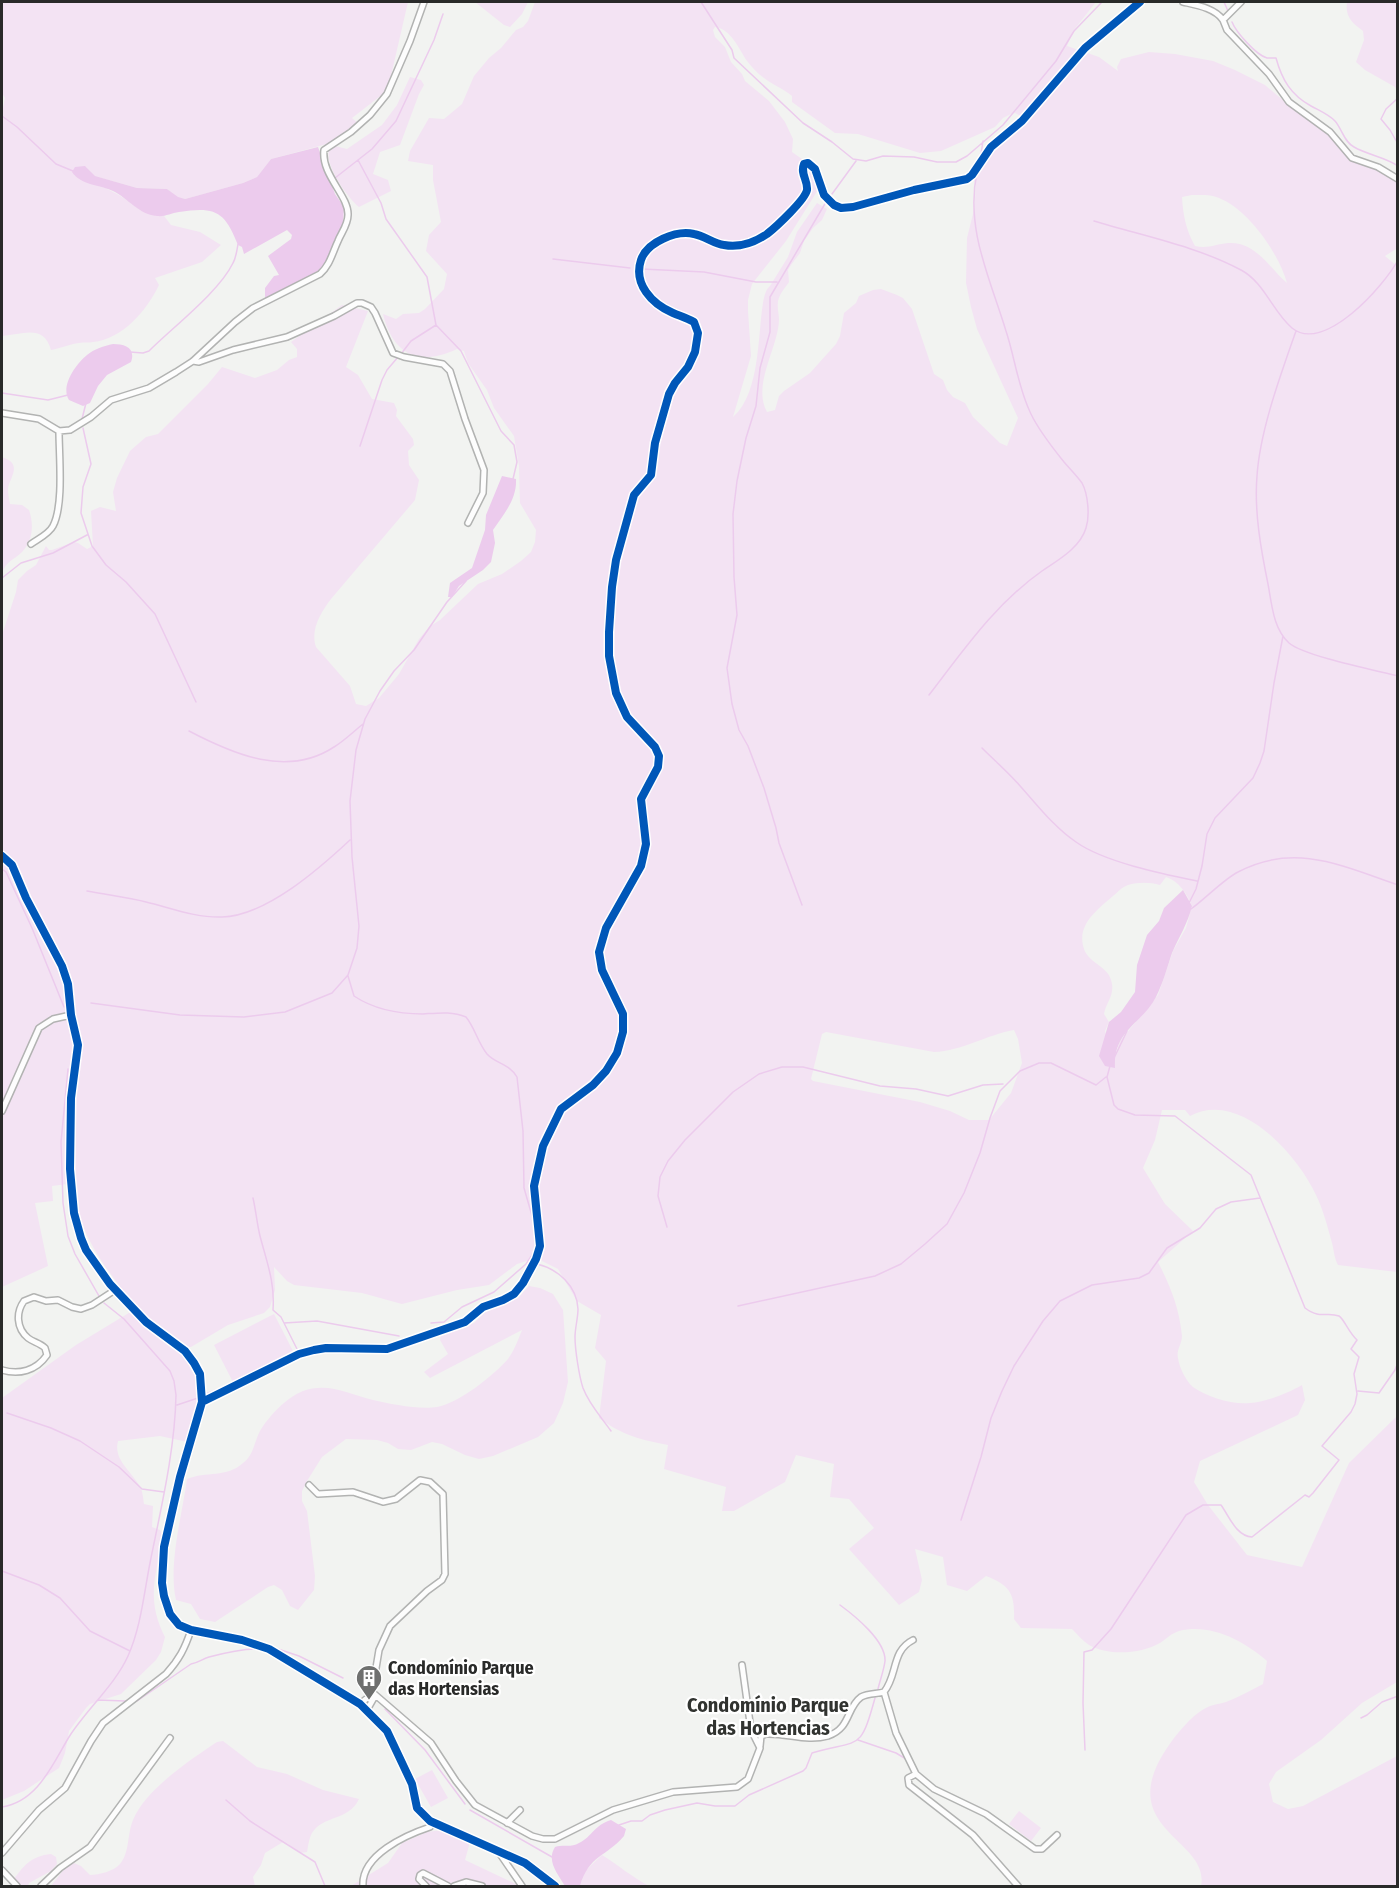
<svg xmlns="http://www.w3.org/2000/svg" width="1399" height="1888" font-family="'Fira Sans Condensed',sans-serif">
<rect width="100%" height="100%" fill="#f2f3f1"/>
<path fill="#f3e3f3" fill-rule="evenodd" d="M2,2h406l-18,78 -7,14 -31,24 7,6 -21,17 -67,18 -14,18 -14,6 -58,16 -7,-1 -11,-9 -30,-1 -43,-12 -8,-9 -12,8c12,8 27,10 39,17 19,9 28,24 51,24l7,9 29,7 21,13 -19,17 -47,16 4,7c-12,25 -36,54 -66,57 -4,1 -9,0 -14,1 -9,1 -18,5 -28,7 -7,-26 -28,-16 -49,-14v-223l3,-15 -3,-5z
M475,2h53l-6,12 -12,13 -6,-2z
M535,2h561l-23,29 -6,15 32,11 19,14 -1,-4 4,-8 28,-7 26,2 38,7 22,9 30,15 19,16 35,22 27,32 38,15 14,13 -2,66 -11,7 13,11 -1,1005 -59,-7c-4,-7 -4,-15 -6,-22 -4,-15 -9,-34 -16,-48 -19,-41 -77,-106 -126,-79l-5,-6h-23l-7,30 -12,28 22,36 28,27 -35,31c13,26 21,45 24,74 0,8 -6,14 -4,22 1,9 8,23 15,29 14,10 39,18 57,16 16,-1 38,-10 52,-18l3,15 -7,15 -98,46 -6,21 14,23 39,50 55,12 47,-104 48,-47v266l-35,21 -41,37 -45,32 -7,12 4,18 15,7 15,-3 94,-50v130h-196c10,-47 -89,-56 -34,-138 8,-12 24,-32 37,-39 6,-4 15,-5 22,-7 13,-5 25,-12 37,-18l4,-23c-23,-20 -56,-38 -88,-30 -7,2 -13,8 -19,12 -19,11 -52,13 -71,2 -6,-4 -12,-11 -17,-16l-51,-1 -7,-9c1,-25 -4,-34 -28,-43l-19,15 -20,-6 -4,-28 -28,-8 7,31 -3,12 -20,13 -50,-56 25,-21 -25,-29 -19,-2 4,-33 -38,-9 -11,27 -51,29h-12l4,-24 -62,-18 4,-24c-27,-5 -46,-10 -69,-27l7,-57 -11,-13 6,-33 -24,-14 -19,-32 -22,-11 -19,6 -28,21 -32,5 -55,14 -40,-11 -68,-8 -7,-4 -13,-14 1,23 -5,17 -6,6 -36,12 -37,22h-5c3,7 10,13 13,20 11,25 -1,52 -7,76l-32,-7 -42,5c-5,18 13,30 21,44 4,6 4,13 5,19l9,2 -1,21 8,3 4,7c-9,38 -18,63 1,100l-4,15 -5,8 -35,34 -31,10 -4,4 -17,23 -4,22 -6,15 -35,23 -22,9v-402l74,-53 61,-37c-23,-29 -49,-60 -59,-97 -3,-8 -2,-19 -3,-28l-23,3 1,15 -18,2 13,63 -46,21v-652l14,-43 2,-12 9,-9 9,-6 10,-19 3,4h3l22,-8 4,1 9,6 6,-3 -2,-35 9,-4 16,4 -3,-19 4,-14 13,-27 16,-14 12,-3 50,-50 14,-17 33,11 22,-8 12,-10 8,-3v-8l-6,-7 51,-37 26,6 -22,56 12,8 14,24 22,4 3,7 -1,6 17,23 1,6 -6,6 1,14 10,15 -4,20 -84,99c-10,13 -21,31 -15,48l34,39 6,18 10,2 13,-8 20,-24 20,-35 10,-12 11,-7 38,-36 24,-10 19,-13 10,-9 4,-10 1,-12 -16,-27 -1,-37 -5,-30 -20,-28 -7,-18 -19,-27 -4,-12 -7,-2c-38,18 -64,6 -74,-35l13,5 7,-5 16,-1 6,-4 19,-20 3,-15 -21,-23 3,-16 12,-13 -8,-42v-15l-25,-4 2,-10 19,-33 15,1 18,-15 12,-28 15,-18 12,-10 15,-18 7,-3 5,-6zM715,27c16,2 24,22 32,34 5,6 11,13 17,17 9,7 20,11 28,18v6l43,31 23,1 62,19 21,-2 54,-24 8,-9 8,-4 4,-1 6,3 -18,23 -23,22 -6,19 2,6 -2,24 -7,28 -1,45 5,24 6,22 41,89 -11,28 -7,-3 -27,-26 -8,-14 -12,-6 -6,-7 -4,-10 -9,-6 -22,-65 -9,-11 -6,-3 -16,-6 -8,1 -14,6 -3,7 -12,10 -4,23 -4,8 -26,29 -26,18 -5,5 -4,14 -8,2c-15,-27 11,-64 12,-92 0,-6 -2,-12 -1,-19 2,-8 7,-13 11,-19l-1,-12 3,-5 9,-12 4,-12 9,-13 9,-8 5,-11 -10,-6 -20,29 -9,25 -18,29c-16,11 -2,101 -37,131l18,-61 -3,-45v-11l4,-16 34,-43 35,-56 -10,-25 -9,-1 -10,-7 1,-13 -8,-17 -16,-21 -24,-20 -3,-7 -11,-12 -6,-15 -10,-10 -2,-7zM1192,195c8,0 19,-1 27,3 30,12 60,56 68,85 -18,-15 -31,-42 -59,-40 -12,1 -20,6 -33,3 -9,-16 -12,-31 -13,-49zM1166,877c13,4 21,17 26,29l-6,22 -13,23 -15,44 -38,46 -6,18 1,8 -10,-36 4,-9 -5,-8c2,-11 10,-18 8,-30 -2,-18 -23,-20 -28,-35 -8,-24 13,-39 29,-53 5,-4 9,-9 15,-11 10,-3 22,-3 32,0zM1014,1030l4,9 4,24 -11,30 -22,27h-20l-19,-9 -30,-9 -107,-21 -2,-2 11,-45 4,-2 108,20c28,-1 52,-17 80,-22z
M1347,2h50v89l-2,-4 -30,-17 -9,-8 8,-22 -1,-9c-11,-8 -18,-14 -16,-29z
M410,77l11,3 3,5 -5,9 -19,51 -20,7 -7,22 15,6 3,11 -32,16c-12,-10 -34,-41 -30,-57l6,-4 12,3 35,-24 15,-20z
M2,457c22,7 7,21 6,32 0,5 1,10 2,15l12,1 7,5c5,14 4,31 -7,42 -8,8 -16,9 -20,21z
M529,1286l11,2 13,6 10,16 5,72 -5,21 -9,20 -16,14 -45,19 -14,3 -14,-4 -23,-11 -10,-2 -21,8 -13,-1 -10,-6 -11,-3 -31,-1 -24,18 -15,24 -5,10v10l5,10 8,65 -1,14 -16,20 -8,-4 -8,-16 -8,-5 -6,2 -53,35 -15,-3 -9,-15 -15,-4c-8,-36 6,-84 11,-121 19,-8 40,-1 56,-16 11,-8 11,-21 17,-32 9,-15 26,-33 43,-40 25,-9 46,3 70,9 17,4 47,10 64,7 22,-4 56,-31 71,-48 6,-8 10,-19 14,-29l-92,48 -6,-6 24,-18 -8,-14 1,-7 33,-10 10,-10 35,-16z
M274,1314l20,39 -60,31 -20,-39z
M223,1741l34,26 30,7 36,16 36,9c-10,22 -36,16 -47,34 -3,5 -4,14 -5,19l-7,1 -12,-9 -5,-2 -18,11 -4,12 -8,12 2,9h-204l14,-18 9,-5 7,3 9,9c9,0 24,-4 30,-11 10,-12 7,-30 13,-44 13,-31 57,-60 84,-78z
M432,1770l16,28 -17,9 -16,-28z
M1019,1811l22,17 -10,13 -22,-17z
M442,1830l28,12 -5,18 55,26h-169l37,-23 14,-20 25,-11z
M51,1854l5,3 1,7 -6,7 -22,12 -1,3h-13l-3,-4c11,-16 19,-26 39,-28z
M602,1855c16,10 30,22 47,31h-69l4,-14z"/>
<path fill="#eccbed" d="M318,147l17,47 9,13 -1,17 -16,38 -9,11 -25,14 -28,11v-10l9,-12 5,-1 -11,-19 23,-17 1,-4 -5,-5 -43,24 -2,-7 -4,-2c-13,-33 -22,-39 -59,-33 -8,1 -14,5 -22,4 -19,-2 -28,-17 -44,-25 -12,-6 -33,-6 -41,-19l3,-5 10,-1 10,10 42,12 30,1 11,8 7,2 58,-16 14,-6 14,-18z
M113,344c12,0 23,4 18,18l-24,13 -9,11 -8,17 -7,3 -14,-6c-9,-14 7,-36 18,-45 7,-6 17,-9 26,-11z
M502,476l14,3c1,20 -12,35 -23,51l2,13 -4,19 -8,8 -24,16 -7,11h-4l2,-14 22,-15 13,-38 1,-15z
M1183,890l9,16c-4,17 -13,31 -20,47 -5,15 -9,30 -16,44 -14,27 -43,33 -41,71l-10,-2 -6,-10 10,-34 12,-10 14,-20 2,-27 10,-30 12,-14 5,-13z
M611,1820l15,9 -2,7c-18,21 -35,19 -44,50h-15c-7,-12 -19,-25 -10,-39 9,-3 16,1 24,-4 14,-7 15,-18 32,-23z"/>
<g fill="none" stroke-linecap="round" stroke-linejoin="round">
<path stroke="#eccbed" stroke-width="1.5" d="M701,2l31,48 2,8 69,65 29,19 21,17 13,2 17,-5 31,1 23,5h19l11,-6 36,-31 53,-64 18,-30 28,-29
M1224,2l4,9
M1232,22c4,10 24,33 35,36 3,0 6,0 9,0 6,22 15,37 35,48 9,5 17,8 24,15 7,8 9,21 19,26 14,8 31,10 44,19
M1398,98l-12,11 -5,10 9,11 8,14
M2,116l15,11 39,37 17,7
M981,154l2,-13
M358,160l23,43 5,16 41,58 9,48 25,26 40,80 13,14 3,17 -4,17
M335,178l37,-29 24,-28 38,-81 9,-26
M832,194l24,-33
M1094,221c49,15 102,25 147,49 23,12 32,42 51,58 32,26 92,-42 106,-68
M553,259l77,9
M642,269l62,3 52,10h21
M1296,331c-15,43 -36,99 -39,145 -3,35 4,74 11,108 4,21 5,44 21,59 15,13 85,27 109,33
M130,352l13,1 6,-2c24,-24 70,-59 84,-88 3,-5 4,-13 5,-19
M401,354l10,-13 25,-16
M2,393l46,7 20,-5
M82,419l4,-16
M83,428l8,36 -8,23 -2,26 11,33 14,19 20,17 29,32 41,88
M360,446l22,-66 5,-10 11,-13
M2,578l19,-15 32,-10 34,-18
M929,695c34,-44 66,-91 113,-124 16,-11 38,-23 44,-43 4,-12 2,-34 -4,-45 -5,-7 -12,-14 -18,-21 -12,-15 -25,-31 -33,-48 -13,-26 -16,-56 -25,-83 -16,-53 -41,-102 -29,-159
M189,731c44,23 98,47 145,16 10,-6 19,-15 29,-23
M982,748c13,13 27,25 39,39 17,19 34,41 55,55 28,20 87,32 121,39
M2,869l4,3 26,56 32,79
M87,891c20,4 40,6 59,11 25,6 50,16 76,15 44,-1 98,-49 128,-77
M1189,903l7,-14 6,-23 5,-32 8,-16 38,-40 7,-15 4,-12 10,-68 9,-47
M802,905l-23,-62 -3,-15 -12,-40 -16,-42 -9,-16 -7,-26 -5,-36 10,-53 -3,-38 -1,-63 4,-33 9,-43 10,-32 4,-38 10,-36v-35l56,-95
M1191,909c14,-10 33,-30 47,-37 56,-30 105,-6 160,13
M348,976l6,20c21,14 44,18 69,18 15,-1 29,-3 43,3 9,11 12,26 21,37 9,10 23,10 30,23l6,54 1,57 11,38 1,23 -10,15 -32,28 -32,15 -18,15 -13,1
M91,1003l89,12 64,2 41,-5 47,-19 16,-18 9,-27 2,-22 -7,-69 -2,-56 6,-51 9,-31 15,-28 14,-20 20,-21 33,-48 19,-21
M1115,1056l12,-25
M68,1069l-7,73 2,61 5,33 7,18 24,42
M253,1198c3,13 4,26 7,38 7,27 15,46 13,74l8,7 17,34
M667,1227l-9,-31 2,-19 8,-16 17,-21 48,-48 26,-18 23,-7h21l77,19 36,3 32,7 35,-11 20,-1
M537,1264c21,5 40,22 41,45 0,9 -3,19 -3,28 0,12 4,39 8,51 6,16 18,29 28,43
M738,1306l137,-30 26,-12 24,-20 22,-20 17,-31 16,-40 10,-35 10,-27 20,-20 19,-8h12l45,22 10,-8
M284,1323l33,-2 82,15
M1358,1391l21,2 16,-23 3,-8
M206,1394l27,-11
M177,1405l21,-7
M7,1413l44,15 29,13 39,26 23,22 22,3
M961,1520l20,-63 10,-39 11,-27 12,-25 29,-45 17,-20 32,-16 47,-7 10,-5 18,-25 33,-20 16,-19 15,-7 29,-4
M2,1571l37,14 21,13 30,33 40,20
M840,1605c15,11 46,36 45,56 -1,9 -5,19 -7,28
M278,1649l21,7 44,22
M98,1700l27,1
M137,1701l54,-37c7,-1 11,-5 18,-7 18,-5 35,-9 53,-8
M385,1709l40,41 40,54
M1361,1718l6,-3 15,-13 16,-6
M858,1740l38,13 10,6
M1085,1750l-2,-47 1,-51 8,-2 19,-21 75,-114 17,-10h18c8,11 15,31 31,32l53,-42 4,2 4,-4 26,-33 -17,-14 29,-34 4,-8 2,-10 -3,-20 5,-17 -8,-8 6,-9c-8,-7 -13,-21 -18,-24 -13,-5 -18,4 -34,-8l-54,-133 -76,-59 -40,-1 -17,-6 -4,-4 -7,-28 3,-11
M226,1800l24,21 65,41 10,24
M2,1807c36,-6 50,-42 67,-70 17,-27 46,-52 59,-81 13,-29 16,-63 22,-93 11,-55 25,-113 26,-168l-2,-14 -4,-10 -46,-52 -20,-16
M470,1810l82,47
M619,1825l12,-4h11l8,-6 15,-5 32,-7 18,3h20l14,-11 54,-24 3,-3 6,-15c49,-14 48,-1 63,-55"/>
<g stroke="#b2b3b2" stroke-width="8">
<path id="minor" d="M1183,2c13,3 32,6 40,18
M1241,2l-18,18 4,10 42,44 20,28 41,30 22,26 26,9 20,12
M193,361l6,1 34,-12 54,-13 47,-21 23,-13h5l9,4 4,6 18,40 11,4 39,7 7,7 15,48 19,51 -1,23 -15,30
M2,413l37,6 20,12 11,-1 21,-13 20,-17 38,-12 27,-16 17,-11 42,-39 18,-14 67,-34c10,-9 12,-20 18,-33 3,-8 10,-16 10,-26 1,-19 -27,-40 -24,-65l27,-18 19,-17 17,-21 23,-53 14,-39
M31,544c7,-5 18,-10 22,-18 11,-21 6,-70 6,-95
M2,856l10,9 14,33 36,68 6,18 3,31 7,30 -7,53 -1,71 4,44 7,25 5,12 24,34 36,38 39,29 9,12 6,11 2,28 -22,75 -16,70 -2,36 2,13 6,18 9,11 12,5 51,10 27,9 91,55 27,27 25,53 5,24 13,13 95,42 30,23
M2,1111l37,-83 14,-9 18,-4
M2,1370c17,5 34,1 45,-15l-2,-7c-5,-5 -12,-6 -17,-10 -12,-10 -12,-26 -4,-37l10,-4 12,4 12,-1 14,7 9,2 11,-4 23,-15
M202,1402l97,-48 15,-4 12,-2 61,1 78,-27 18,-15 20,-7 11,-6 9,-11 13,-24 4,-13 -6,-60 9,-40 18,-37 32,-24 13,-14 11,-18 6,-21v-18l-21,-44 -3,-18 7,-24 35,-62 5,-22 -5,-45 17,-32 1,-11 -4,-9 -28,-30 -11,-24 -7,-37v-24l3,-45 4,-27 18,-65 17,-20 4,-32 14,-49 6,-11 13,-16 7,-15 3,-19 -4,-11c-7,-4 -14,-6 -21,-9 -21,-9 -40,-29 -32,-53 6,-18 35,-30 53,-26 11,2 20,10 30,11 15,3 31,-3 43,-11 9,-7 38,-34 40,-44 1,-10 -7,-16 -3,-26l4,-1 7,6 9,26 10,10 7,3 12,-1 61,-17 53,-11 5,-4 19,-28 31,-26 63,-73 55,-46
M309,1485l9,9 35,-2 30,10 13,-3 24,-19 10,2 13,12 2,80 -3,6 -15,11 -37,35 -11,24 -7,42 59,51 25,38 19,24 57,31 11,3h12l58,-29 60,-18 64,-5 11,-8 12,-31 -9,-18 -9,-65
M884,1692l12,41 20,41 18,15 52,25 49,35h7l15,-14
M360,1704l6,-5 9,-3
M367,1710l8,-14
M760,1746l1,-10 5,-2c22,-1 40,8 62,2 23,-8 18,-28 33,-39 7,-4 16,-3 23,-5 14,-17 7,-41 29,-52
M916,1774l-8,4 1,7 64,50 45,51
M507,1823l13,-13
M498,1851l24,35
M2,1853l37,-43 26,-22 26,-47 12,-18 63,-49c13,-14 19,-26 25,-44
M2,1870l15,16
M41,1886l19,-18 30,-21 80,-109
M363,1886c-2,-31 43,-51 67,-59l3,-4
M426,1886l-7,-7 1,-4 3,-2 25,13
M454,1886l12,-4 16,4"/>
</g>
<use href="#minor" stroke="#fdfdfd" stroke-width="5"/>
<g stroke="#fff" stroke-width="11">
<path id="cycleway" d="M2,856l10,9 14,33 36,68 6,18 3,31 7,30 -7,53 -1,71 4,44 7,25 5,12 24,34 36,38 39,29 9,12 6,11 2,28 -22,75 -16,70 -2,36 2,13 6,18 9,11 12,5 51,10 27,9 91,55 27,27 25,53 5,24 13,13 95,42 30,23
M202,1402l97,-48 15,-4 12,-2 61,1 78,-27 18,-15 20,-7 11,-6 9,-11 13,-24 4,-13 -6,-60 9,-40 18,-37 32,-24 13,-14 11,-18 6,-21v-18l-21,-44 -3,-18 7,-24 35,-62 5,-22 -5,-45 17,-32 1,-11 -4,-9 -28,-30 -11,-24 -7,-37v-24l3,-45 4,-27 18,-65 17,-20 4,-32 14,-49 6,-11 13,-16 7,-15 3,-19 -4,-11c-7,-4 -14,-6 -21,-9 -21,-9 -40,-29 -32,-53 6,-18 35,-30 53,-26 11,2 20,10 30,11 15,3 31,-3 43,-11 9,-7 38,-34 40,-44 1,-10 -7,-16 -3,-26l4,-1 7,6 9,26 10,10 7,3 12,-1 61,-17 53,-11 5,-4 19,-28 31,-26 63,-73 55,-46"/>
</g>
<use href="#cycleway" stroke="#0057b8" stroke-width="8"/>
</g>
<defs>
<g id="building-pin" transform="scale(1.35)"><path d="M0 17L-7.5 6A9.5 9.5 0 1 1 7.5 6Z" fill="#6f706f" stroke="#fff"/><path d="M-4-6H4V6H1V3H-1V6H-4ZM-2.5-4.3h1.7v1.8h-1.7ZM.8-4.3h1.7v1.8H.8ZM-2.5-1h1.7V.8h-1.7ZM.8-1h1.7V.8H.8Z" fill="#fff"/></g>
</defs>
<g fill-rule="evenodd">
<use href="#building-pin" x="369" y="1678"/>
</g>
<g text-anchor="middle" stroke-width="4.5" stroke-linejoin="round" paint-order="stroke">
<g font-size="18" font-weight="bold" fill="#292a29" stroke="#fff" text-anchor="start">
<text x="388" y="1674">Condomínio Parque<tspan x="388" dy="21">das Hortensias</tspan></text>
</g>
<g font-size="20" font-weight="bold" fill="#313330" stroke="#fff">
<text x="768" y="1712">Condomínio Parque<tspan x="768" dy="23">das Hortencias</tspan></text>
</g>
</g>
<rect width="1399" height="1888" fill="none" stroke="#292a29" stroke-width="6"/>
</svg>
